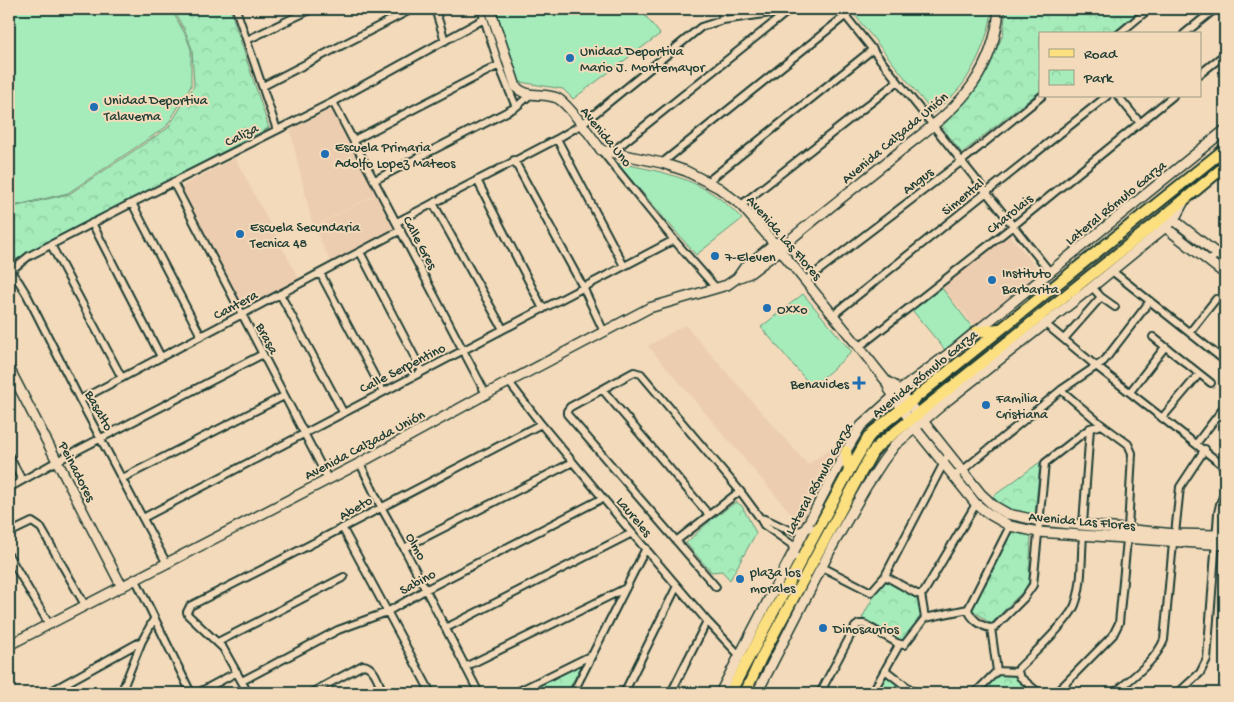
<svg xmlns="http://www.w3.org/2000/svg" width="1234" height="702" font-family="'Gochi Hand',sans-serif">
<defs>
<pattern id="park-crowns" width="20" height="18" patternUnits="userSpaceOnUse" patternTransform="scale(1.25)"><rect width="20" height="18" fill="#a5ecba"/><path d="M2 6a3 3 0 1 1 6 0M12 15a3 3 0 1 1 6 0" fill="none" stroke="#8ecba0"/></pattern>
</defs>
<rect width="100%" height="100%" fill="#f2daba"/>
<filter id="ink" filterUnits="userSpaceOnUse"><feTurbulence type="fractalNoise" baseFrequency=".02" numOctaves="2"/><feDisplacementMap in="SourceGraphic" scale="10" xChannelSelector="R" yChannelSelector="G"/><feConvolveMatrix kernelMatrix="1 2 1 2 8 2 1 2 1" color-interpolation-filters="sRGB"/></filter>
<g filter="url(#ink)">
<path fill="#edcdaf" d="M331,109l45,85 -63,33 -23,-97z
M235,158l64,121 -51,26h-5l-61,-116 2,-4z
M376,195l17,32 -1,3 -61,32 -17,-35z
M1008,233l34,41 -67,53 -34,-41z
M685,325l123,140 39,-29 -47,88 -152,-178z"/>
<path fill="#a5ecba" stroke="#629477" d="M9,9h162l14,25 6,15v37l-25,41 -98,66 -59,14z
M496,9h144l20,25 -87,65 -10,-10 -43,-7z
M850,9h142c-2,24 -16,57 -30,76 -8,11 -20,19 -29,28z
M617,163c50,9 90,17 125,56l-46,36z
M941,287l31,40 -27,23 -33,-40z
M803,294l49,58 -40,35 -51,-60z"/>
<path fill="url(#park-crowns)" stroke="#629477" d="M173,9h57l39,119 -260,135v-55l60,-14 99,-66 26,-42 -2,-37 -6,-16z
M1006,9h136l-31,25h-71v57l-78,62 -20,-26 38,-43 23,-49z
M1040,462l-5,53 -22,-3 -22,-14z
M736,502l6,4 14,27 -26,47 -8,-9 -11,1 -25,-29 25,-23z
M1011,531l20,3 -2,47 -4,8 -34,35 -21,-16 20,-31z
M883,579l37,21 2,19 -19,25 -4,-5 -37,-21z
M577,664h5l-15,29h-45z
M998,673h16l2,6 14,14h-47z
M884,674l25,19h-35z"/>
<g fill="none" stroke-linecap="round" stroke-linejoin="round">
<g stroke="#1f3d34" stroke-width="10">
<path id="street" d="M236,9l41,121
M435,9l10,32
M481,9l18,56 17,42
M721,9l2,11
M840,9l210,263
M1119,34l30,-25
M1184,34l31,-25
M247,40l65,-31
M1200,74l25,-20
M263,86l149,-77
M1118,96l22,27
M333,102l153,292
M557,139l67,127
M354,140l145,-75
M601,150l73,90 42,48
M612,152l175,-140
M514,160l69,127 21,45
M662,163l183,-147
M375,180l141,-73 14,-12
M477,180l66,129
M173,182l155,297
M707,182l166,-133
M132,203l69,133
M433,203l70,126
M741,205l156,-123
M397,222l160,-83 25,-15 119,-97 22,-7 76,-11
M92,223l69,134
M51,245l71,133
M360,252l62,119
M1209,261l16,-13
M9,270l10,12 8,13 53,105 87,164
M1112,271l113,90
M9,272l20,-16 103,-53 201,-101 151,-83
M320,273l63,119
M805,281l157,-120 80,-65
M1092,287l9,10 14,10
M280,294l63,118
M833,315l274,-219
M1043,322l53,44 129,101
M1190,332l26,-33
M1153,337l58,46
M1064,339l37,-42
M859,347l154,-121 160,-130
M509,382l32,42 91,109 75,88 35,37
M602,389l107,126
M1130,392l35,-45
M80,400l321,-170
M1162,418l37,-44
M1196,444l29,-38
M9,456l13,24
M360,463l21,44 23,41 75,145
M954,476l9,-6 98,-80 43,-29 46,-60
M123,478l161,-82
M9,488l48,-27 206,-107
M143,518l531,-278
M760,518c12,2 20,10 31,12 9,2 19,-2 28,-3
M1083,524l7,-96
M343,529l88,164
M9,533l23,-11 9,6 44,77
M1175,534l5,-47 25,-38
M676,541l64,-50
M404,548l169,-86
M9,556l40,68
M822,567l49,25 14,-16 64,-123
M885,576l32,18h4
M136,580l55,113
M716,587l-149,-173v-3l3,-4 64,-35 7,2 99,117 20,27 4,7 27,19 9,21
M921,594l3,-2 52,-88
M921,594l4,24
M968,609l42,-83
M968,609c2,9 14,18 23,19
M925,618l43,-9
M446,628l186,-95
M991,628l4,-1 29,-29 9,-13 12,-122 45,-35 12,-3
M991,628l6,43
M9,634l5,8
M218,642l126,-65
M897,643l7,2 21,-27
M465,667l161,-79
M885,670l30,23
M997,671l21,1
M1018,672l1,-4c14,-14 50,-47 56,-63 8,-21 6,-47 8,-69
M1018,672l2,5 19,16
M242,681l96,-51 49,-18 38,-22 178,-92
M48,693l94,-52
M121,693l21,-52 12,-22
M198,693l39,-21
M248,693l-25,-45 -35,-33 -1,-3 3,-6c118,-59 234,-121 351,-182
M311,693l52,-28c12,1 16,19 20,28
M515,693l77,-38
M573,693l73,-145
M624,693l53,-107
M671,693l36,-72
M820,693l35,-66 4,-3h5l33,19
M872,693l26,-46 -1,-4
M975,693l22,-22
M1056,693l57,-58 6,-12 9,-94 4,-76 -4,-9 -26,-19 -41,-35
M1115,693c17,-16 40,-31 49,-53l9,-97
M1178,693l22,-20 7,-14 11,-146 2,-9 5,-12"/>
</g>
<g stroke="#1f3d34" stroke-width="12">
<path id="secondary" d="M490,9l26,78c12,12 27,5 41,11 12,6 36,41 44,52l61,13 24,8 33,17 22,17 39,45 79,97 27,34 3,8 26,39 61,76 13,10 21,12 28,6 187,13
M1170,220h4l51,40
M1163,224l2,3 60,47
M737,278l7,-10 31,-25 5,-1
M9,368l113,219
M886,381l9,5 86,108 13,12 14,8 32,7 135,13 42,1 8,2
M9,645l351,-182 126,-69 163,-86 78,-23 10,-7 13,-5 30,-23 11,-11c35,-29 71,-57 107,-86 26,-21 56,-41 75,-69 15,-22 24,-49 26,-75
M720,693l126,-242 15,-25 42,-38 53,-40 269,-218
M757,693l76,-148 33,-58 17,-26 12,-16 53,-45 144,-113 82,-67 10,-19"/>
</g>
<g stroke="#1f3d34" stroke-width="14">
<path id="primary" d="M976,332l23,-3
M846,451l3,20
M730,693l119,-222 19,-33 5,-6 352,-283
M745,693l17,-37 95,-176 15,-27 7,-8 282,-226 64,-53"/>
</g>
<use href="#street" stroke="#f2daba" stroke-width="6"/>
<use href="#secondary" stroke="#f2daba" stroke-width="9"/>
<use href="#primary" stroke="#fce080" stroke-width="10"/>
</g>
</g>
<g fill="#1f6fb2" stroke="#f2daba" stroke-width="2">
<circle cx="570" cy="58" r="5"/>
<circle cx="94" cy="107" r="5"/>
<circle cx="325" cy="154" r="5"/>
<circle cx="240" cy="234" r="5"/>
<circle cx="715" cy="256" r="5"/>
<circle cx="992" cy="280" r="5"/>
<circle cx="767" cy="308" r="5"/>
<path d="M856.5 375.5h5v5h5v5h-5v5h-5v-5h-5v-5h5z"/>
<circle cx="986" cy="405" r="5"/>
<circle cx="740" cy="579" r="5"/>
<circle cx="823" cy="628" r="5"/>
</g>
<g text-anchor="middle" stroke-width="4" stroke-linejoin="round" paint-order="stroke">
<g font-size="14" fill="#1f3d34" stroke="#f2daba" text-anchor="start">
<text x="580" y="55">Unidad Deportiva<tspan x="580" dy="16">Mario J. Montemayor</tspan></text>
<text x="104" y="104">Unidad Deportiva<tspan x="104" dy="16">Talaverna</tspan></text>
<text x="335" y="151">Escuela Primaria<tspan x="335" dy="16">Adolfo Lopez Mateos</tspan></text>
<text x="250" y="231">Escuela Secundaria<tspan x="250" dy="16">Tecnica 48</tspan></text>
<text x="725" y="261">7-Eleven</text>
<text x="1002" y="277">Instituto<tspan x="1002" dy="16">Barbarita</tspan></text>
<text x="777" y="313">Oxxo</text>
<text x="849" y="388" text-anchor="end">Benavides</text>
<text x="996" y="402">Familia<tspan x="996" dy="16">Cristiana</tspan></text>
<text x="750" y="576">plaza los<tspan x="750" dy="16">morales</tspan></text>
<text x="833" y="633">Dinosaurios</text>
</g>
<g font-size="14" fill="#1f3d34" stroke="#f2daba">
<text transform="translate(241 134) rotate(-27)" y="5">Caliza</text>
<text transform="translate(607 136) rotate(51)" y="5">Avenida Uno</text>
<text transform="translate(894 137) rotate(-40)" y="5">Avenida Calzada Unión</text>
<text transform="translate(917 180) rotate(-38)" y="5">Angus</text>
<text transform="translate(962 196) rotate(-39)" y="5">Simental</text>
<text transform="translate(1115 202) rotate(-39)" y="5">Lateral Rómulo Garza</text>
<text transform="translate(1009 213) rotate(-39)" y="5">Charolais</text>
<text transform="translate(785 237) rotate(49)" y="5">Avenida Las Flores</text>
<text transform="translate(421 242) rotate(62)" y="5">Calle Gres</text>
<text transform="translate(235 304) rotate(-28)" y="5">Cantera</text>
<text transform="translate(268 338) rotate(62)" y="5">Brasa</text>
<text transform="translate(402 367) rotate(-27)" y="5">Calle Serpentino</text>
<text transform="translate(924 373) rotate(-39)" y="5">Avenida Rómulo Garza</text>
<text transform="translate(100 410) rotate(61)" y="5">Basalto</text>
<text transform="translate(364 444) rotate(-28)" y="5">Avenida Calzada Unión</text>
<text transform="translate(78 471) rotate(63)" y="5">Peinadores</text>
<text transform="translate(818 478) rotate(-61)" y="5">Lateral Rómulo Garza</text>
<text transform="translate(355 507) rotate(-30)" y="5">Abeto</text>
<text transform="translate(635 516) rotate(50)" y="5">Laureles</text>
<text transform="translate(1082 520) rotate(5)" y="5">Avenida Las Flores</text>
<text transform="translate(417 546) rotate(62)" y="5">Olmo</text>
<text transform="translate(417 581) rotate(-29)" y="5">Sabino</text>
</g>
</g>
<rect width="1234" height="702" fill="none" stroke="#f2daba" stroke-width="30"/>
<rect x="15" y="15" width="1204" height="672" fill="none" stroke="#1f3d34" stroke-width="2" filter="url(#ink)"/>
<rect x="1039" y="32" width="162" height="65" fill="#f2daba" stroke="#9e9b84"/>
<rect x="1049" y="49" width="25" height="8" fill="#fce080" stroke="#9e9b84"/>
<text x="1084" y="58" font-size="15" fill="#1f3d34">Road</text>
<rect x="1049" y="70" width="25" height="15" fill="url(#park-crowns)" stroke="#9e9b84"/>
<text x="1084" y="82" font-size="15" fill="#1f3d34">Park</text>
</svg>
